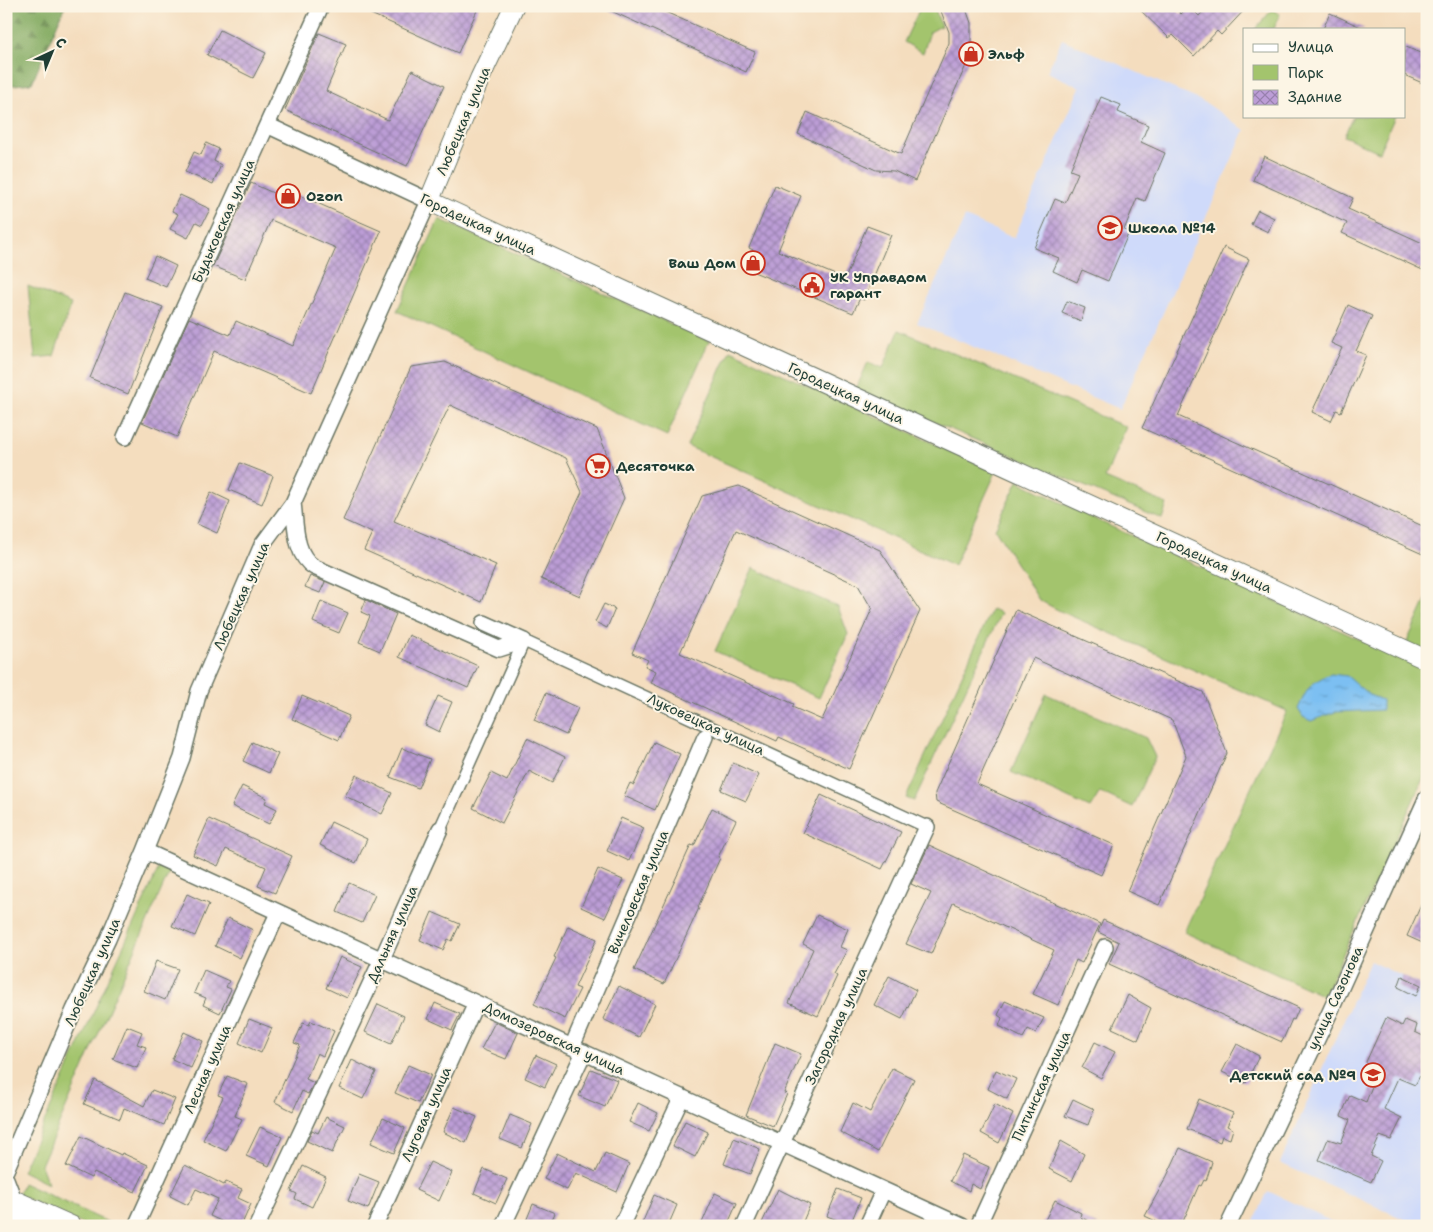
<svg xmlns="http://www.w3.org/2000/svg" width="1433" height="1232" font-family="'Shantell Sans',sans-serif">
<defs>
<pattern id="forest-firs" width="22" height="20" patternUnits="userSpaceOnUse" patternTransform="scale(1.25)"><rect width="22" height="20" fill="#82aa60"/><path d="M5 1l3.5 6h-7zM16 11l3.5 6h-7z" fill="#6a8c50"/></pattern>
<pattern id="water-ripples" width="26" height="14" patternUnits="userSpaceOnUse" patternTransform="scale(1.25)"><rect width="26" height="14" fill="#7bbff2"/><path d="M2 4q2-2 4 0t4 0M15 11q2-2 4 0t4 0" fill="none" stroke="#649cc5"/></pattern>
<pattern id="building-cross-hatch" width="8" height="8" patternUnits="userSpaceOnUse" patternTransform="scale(1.25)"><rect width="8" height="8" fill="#bc9dd6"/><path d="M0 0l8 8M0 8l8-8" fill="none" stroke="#9881ae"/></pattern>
</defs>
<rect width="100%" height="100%" fill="#fcf5e5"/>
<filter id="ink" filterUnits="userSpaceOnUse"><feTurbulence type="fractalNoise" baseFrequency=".02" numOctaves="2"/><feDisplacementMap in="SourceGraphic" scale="10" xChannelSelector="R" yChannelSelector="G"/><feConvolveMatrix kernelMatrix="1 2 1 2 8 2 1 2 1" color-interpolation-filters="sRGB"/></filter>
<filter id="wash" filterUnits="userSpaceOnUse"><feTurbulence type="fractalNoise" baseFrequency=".0096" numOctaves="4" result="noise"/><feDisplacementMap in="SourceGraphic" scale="20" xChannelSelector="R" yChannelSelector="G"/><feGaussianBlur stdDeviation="1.12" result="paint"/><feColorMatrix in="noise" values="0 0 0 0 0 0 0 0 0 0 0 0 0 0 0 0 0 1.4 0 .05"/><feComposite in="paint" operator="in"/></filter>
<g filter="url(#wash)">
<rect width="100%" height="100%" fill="#f4ddbe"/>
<path fill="#cfdafa" d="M1062,39l144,64 39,27 -125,279 -203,-86 48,-106 49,21 66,-151 -33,-15z
M1370,961l57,27v238h-8l-139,-63z
M1268,1191l73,35h-89z"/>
<path fill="#a3c46d" stroke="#618050" d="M921,6h13l7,20 -11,6 -7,21 -19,-11z
M1272,10l8,4 -6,15h-19z
M1353,116h42l-16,36 -35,-16z
M439,219l270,122 -42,95 -270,-125z
M28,286l43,18 -17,52 -19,2z
M899,330l227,97 -21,51 62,26 -5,15 -306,-130 12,-27 15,6z
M730,350l266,122 -42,93 -267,-119z
M1018,481l83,41 326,148v100l-103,226 -140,-64 103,-221 -227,-100 -21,-11 -44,-71z
M753,568l85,39 10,27 -29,64 -104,-47z
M1427,598v55l-21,-9z
M992,609l9,4 -87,188 -8,-3z
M1046,694l100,44 9,19 -23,50 -32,-15 -10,16 -79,-36z
M161,863l10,5 -130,297 7,19 -26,-13z
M23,1183l93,43h-29l-69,-31z"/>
<path fill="url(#forest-firs)" stroke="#50744a" d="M6,6h59l-33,77 -26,3z"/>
<path fill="url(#water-ripples)" stroke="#4d7e93" d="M1331,674l16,2 22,19 13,5v10l-47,2 -24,9 -8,-4 -5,-8c9,-20 12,-27 33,-35z"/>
<g id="blocks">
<path fill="url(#building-cross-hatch)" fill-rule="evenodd" d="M353,6h80l9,4 2,-4h35l-21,47z
M600,6h52l103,46 -9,20z
M939,6h26l6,17v31l-56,127 -21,-10 -18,-1 -78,-36 9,-22 94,42 48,-111v-11z
M1136,6h37l8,8 8,-8 10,10 9,-10h40l-27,29 -4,-4 -23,25 -21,-21 -4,3z
M1330,13l35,16h-42z
M220,30l46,23 -13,25 -46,-23z
M319,33l27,11 -20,47 62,29 24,-50 32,16 -37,80 -122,-56z
M1404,46l23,10v29l-23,-10z
M1101,97l20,8 -3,7 30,13 -7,17 24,11 -20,48 -8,-3 -13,32 5,2 -21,49 -26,-11 -5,12 -24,-11 6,-13 -25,-10 21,-49 10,4 13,-30 -8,-3z
M206,143l13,6 -5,12 7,4 -8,19 -28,-12 9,-20 7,3z
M1264,156l89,42 -5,11 79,36v27l-85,-39 5,-10 -94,-43z
M251,183l31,14 3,-8 96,42 -70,162 -97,-42 -37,86 -35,-15 47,-104 41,17 6,-14 57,25 43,-98 -65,-28 -26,59 -32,-13z
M775,185l26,11 -23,55 67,28 22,-53 24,9 -27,65 -4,-2 -7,15 -99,-41 3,-8 -9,-3 5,-11 -4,-2z
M180,195l30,14 -8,16 -6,-3 -8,16 -18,-9 8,-15 -6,-3z
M1258,210l16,8 -6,14 -17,-8z
M1224,247l25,12 -71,157 249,112v28l-285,-128z
M155,256l21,10 -10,21 -21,-9z
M125,292l38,15 -35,87 -38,-16z
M1067,301l18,7 -4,13 -19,-8z
M1348,305l24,11 -16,35 10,4 -25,57 -5,-2 -5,11 -19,-9 30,-64 -11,-5z
M445,362l152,67 27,69 -44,98 -39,-17 41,-87 -16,-34 -116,-53 -56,116 102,44 -15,37 -117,-52 8,-17 -29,-13 68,-153z
M240,463l33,13 -11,28 -33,-14z
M739,486l141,64 40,61 -71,158 -70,-32 -2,4 -126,-58 5,-12 -11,-5 3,-6 -16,-7 70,-157zM736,530l122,55 14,24 -50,111 -30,-13 2,-3 -114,-51z
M211,492l19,9 -13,32 -20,-9z
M310,576l15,6 -5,11 -15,-6z
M366,600l30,14 -16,37 -21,-9 11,-26 -9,-4z
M321,601l27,12 -9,20 -26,-11z
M604,604l11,5 -8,19 -12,-6z
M1016,610l187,82 24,61 -68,152 -32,-14 59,-135 -14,-36 -139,-62 -56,126 137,61 -13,30 -165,-73 -1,-9z
M409,635l69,31 -10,22 -69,-31z
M546,693l32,15 -12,27 -32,-15z
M302,696l47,20 -10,24 -47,-21z
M438,696l14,6 -13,30 -14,-7z
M527,738l38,19 -13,26 -23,-12 -27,52 -29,-15 18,-35 16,8z
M252,742l26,12 -9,19 -26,-12z
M654,742l26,12 -25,56 -31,-14 6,-13 4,2z
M402,748l28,11 -12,29 -28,-11z
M733,763l26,12 -13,26 -25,-11z
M356,775l36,18 -10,21 -37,-18z
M242,786l25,12 -2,5 12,6 -8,15 -37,-18z
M821,795l80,37 -19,37 -79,-36z
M712,808l24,12 -18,37 2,1 -22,49 1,1 -35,76 -30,-14 57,-125 3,1z
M621,818l23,10 -15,33 -22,-10z
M209,819l83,37 -17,37 -17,-7 8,-19 -40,-18 -8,17 -25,-11z
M331,822l36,17 -11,24 -36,-18z
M929,845l171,79 -18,39 -6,-3 -18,45 -25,-11 21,-44 -101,-47 -22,51 -25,-10 25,-51 -20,-9z
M598,869l25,11 -18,38 -24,-11z
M349,883l26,12 -13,28 -25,-11z
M1427,892v53l-20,-9z
M187,894l22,10 -14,32 -23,-10z
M432,912l28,12 -8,17 -4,-2 -5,11 -23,-10z
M817,915l31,14 -8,18 7,3 -13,24 3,2 -19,40 -29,-13 24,-54 -10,-5z
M228,918l25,12 -13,28 -25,-12z
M1103,920l196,88 -5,12 -2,-1 -10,23 -173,-78 10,-22 -21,-10z
M568,926l29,13 -22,48 5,2 -15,30 -31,-15 22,-46 -2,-1z
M340,957l22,10 -15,31 -21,-10z
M156,961l22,8 -13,31 -21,-9z
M204,970l25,11 -3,6 5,2 -11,24 -17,-8 3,-7 -12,-5z
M889,976l27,14 -14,29 -28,-14z
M1402,976l19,9 -5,11 -18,-9z
M619,986l36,18 -16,33 -36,-18z
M1128,995l23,13 -13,32 -26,-12z
M1005,1001l39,17 -8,15 -8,-4 -5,9 -24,-12 3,-8 -4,-3z
M435,1003l25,11 -8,16 -24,-11z
M378,1004l26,12 -13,28 -26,-12z
M1386,1018l16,8 3,-6 12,5 -2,7 12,6v41l-7,-3 -5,9 -17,-7 -14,31 18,9 -11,22 -11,-4 -9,20 10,5 -10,21 -52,-22 9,-21 13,4 9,-23 -9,-4 9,-21 16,7 8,-21 -8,-19z
M249,1019l23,9 -11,25 -22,-10z
M311,1021l23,10 -11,25 -6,-3 -11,26 8,4 -6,11 -6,-3 -9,20 -18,-9 25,-57 -6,-2 9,-20 6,2z
M495,1022l23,11 -12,26 -25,-10z
M127,1026l15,6 -5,12 9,3 -9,21 -24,-9z
M184,1032l19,9 -12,27 -19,-9z
M1095,1042l20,10 -14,26 -19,-10z
M775,1043l26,11 -17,39 3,1 -14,32 -27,-11z
M1237,1044l22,12 -13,27 -24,-11z
M536,1055l20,9 -11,23 -20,-9z
M352,1060l24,12 -13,27 -24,-11z
M408,1065l23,10 -13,28 -23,-10z
M892,1068l22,11 -36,73 -38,-20 13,-29 17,9z
M591,1069l26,11 -12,27 -26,-11z
M996,1070l20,9 -9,20 -19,-10z
M227,1076l21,8 -13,32 7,3 -16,32 -23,-11 20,-43 -5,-2z
M95,1080l49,26 8,-16 23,9 -11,26 -40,-17 -4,11 -36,-15z
M1073,1099l21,10 -6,16 -23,-9z
M1199,1099l34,14 -6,13 6,3 -3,10 -8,-3 -2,6 -33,-13z
M638,1103l20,10 -9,18 -20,-9z
M995,1104l18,10 -14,29 -18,-10z
M454,1107l23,10 -11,26 -23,-11z
M510,1115l22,9 -10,24 -22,-9z
M326,1117l19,9 -13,27 -25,-12 5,-11 6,3z
M383,1118l22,10 -11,25 -23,-10z
M685,1121l23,11 -13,25 -22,-11z
M260,1127l22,10 -13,29 -23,-10z
M81,1136l40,19 1,-2 26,12 -13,27 -41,-20 -3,6 -25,-12z
M734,1138l26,11 -10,25 -26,-10z
M1061,1141l23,13 -12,27 -23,-12z
M1180,1148l32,14 -6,19 -2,-1 -3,6 -2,-1 -18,41h-15l-21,-10 22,-40z
M557,1153l39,19 9,-19 24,11 -12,28 -41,-19 -9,17 -23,-11z
M963,1155l26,12 -9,22 -9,-5 -2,7 -19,-10z
M430,1162l22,10 -13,29 -23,-11z
M185,1165l39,20 2,-3 16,7 -4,9 13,6 -10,22h-9l-22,-10 8,-17 -22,-10 -8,16 -18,-9z
M303,1166l23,11 -14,30 -17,-8 2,-5 -6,-3z
M484,1169l23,10 -11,24 -22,-10z
M359,1174l20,8 -11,27 -20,-8z
M778,1189l32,16 -9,21h-33l-6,-3z
M838,1189l23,9 -11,27 -23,-9z
M715,1193l22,10 -10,23h-19l-6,-3z
M654,1195l23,10 -9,21h-27z
M1055,1200l26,13 -1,4 19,9h-57z
M533,1204l22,9 -6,13h-25z"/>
</g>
</g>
<g filter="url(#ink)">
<use href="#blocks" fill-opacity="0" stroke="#6a7564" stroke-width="1"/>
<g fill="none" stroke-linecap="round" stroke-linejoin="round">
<g stroke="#6a7564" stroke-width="14">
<path id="pedestrian" d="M440,829l84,-188 403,186"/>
</g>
<g stroke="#6a7564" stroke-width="18">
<path id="minor" d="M125,437l196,-431
M293,503c3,22 1,51 21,64l185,82 25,-8
M484,623l40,18
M145,851l817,375
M572,1047l133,-310
M6,1170l68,-160 34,-71 37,-88 37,-93 17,-67 63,-146 31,-42 136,-302 -162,-76
M6,1179l8,21 -5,10
M136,1226l142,-313
M257,1226l125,-267 58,-130
M375,1226l101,-223
M503,1226l81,-174
M621,1226l61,-129
M744,1226l183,-399
M867,1226l16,-35
M978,1226l127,-279
M1228,1226l102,-214 97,-215"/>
</g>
<g stroke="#6a7564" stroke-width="21">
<path id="tertiary" d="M514,6l-34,72 -51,123 998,459
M14,1200l58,26
M7,1216l22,10"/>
</g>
<use href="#pedestrian" stroke="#fff" stroke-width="11"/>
<use href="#minor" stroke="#fff" stroke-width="15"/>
<use href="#tertiary" stroke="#fff" stroke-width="19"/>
</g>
</g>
<defs>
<g id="shop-ring" transform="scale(1.25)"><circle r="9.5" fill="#fcf5e5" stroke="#c8321e" stroke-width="1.5"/><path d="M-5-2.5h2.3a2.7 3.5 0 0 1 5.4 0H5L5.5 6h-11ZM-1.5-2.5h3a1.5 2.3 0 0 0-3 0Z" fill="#c8321e"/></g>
<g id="school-ring" transform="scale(1.25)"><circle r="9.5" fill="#fcf5e5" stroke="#c8321e" stroke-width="1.5"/><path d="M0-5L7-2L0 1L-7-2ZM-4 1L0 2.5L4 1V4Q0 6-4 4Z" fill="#c8321e"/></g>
<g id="civic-ring" transform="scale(1.25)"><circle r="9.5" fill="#fcf5e5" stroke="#c8321e" stroke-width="1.5"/><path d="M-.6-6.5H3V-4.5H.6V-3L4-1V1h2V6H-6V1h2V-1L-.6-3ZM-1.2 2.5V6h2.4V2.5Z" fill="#c8321e"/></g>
<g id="supermarket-ring" transform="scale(1.25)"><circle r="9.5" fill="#fcf5e5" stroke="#c8321e" stroke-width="1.5"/><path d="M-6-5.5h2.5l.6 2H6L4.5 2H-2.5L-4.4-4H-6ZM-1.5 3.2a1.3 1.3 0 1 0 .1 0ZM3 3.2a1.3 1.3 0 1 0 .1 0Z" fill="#c8321e"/></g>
</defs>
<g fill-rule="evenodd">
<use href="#shop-ring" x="971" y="54"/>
<use href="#shop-ring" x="288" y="196"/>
<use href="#school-ring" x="1110" y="228"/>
<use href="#shop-ring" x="753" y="263"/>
<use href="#civic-ring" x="812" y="285"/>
<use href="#supermarket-ring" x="598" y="466"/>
<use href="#school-ring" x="1373" y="1075"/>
</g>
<g text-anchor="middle" stroke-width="4" stroke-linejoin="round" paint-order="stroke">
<g font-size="14" font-weight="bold" fill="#1f3d34" stroke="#fcf5e5" text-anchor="start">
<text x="988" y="59">Эльф</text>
<text x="306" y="201">Ozon</text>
<text x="1128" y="233">Школа №14</text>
<text x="736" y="268" text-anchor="end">Ваш Дом</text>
<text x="830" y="282">УК Управдом<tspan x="830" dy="16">гарант</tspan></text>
<text x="616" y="471">Десяточка</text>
<text x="1356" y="1080" text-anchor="end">Детский сад №9</text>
</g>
<g font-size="14" fill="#1f3d34" stroke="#fcf5e5">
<text transform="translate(463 121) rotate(-67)" y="5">Любецкая улица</text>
<text transform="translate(223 221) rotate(-66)" y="5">Будьковская улица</text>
<text transform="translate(478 224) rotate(25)" y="5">Городецкая улица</text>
<text transform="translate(846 393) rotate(25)" y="5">Городецкая улица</text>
<text transform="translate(1214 562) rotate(25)" y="5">Городецкая улица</text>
<text transform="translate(241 596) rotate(-66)" y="5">Любецкая улица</text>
<text transform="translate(706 724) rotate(25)" y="5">Луковецкая улица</text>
<text transform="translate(638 892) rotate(-67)" y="5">Вичеловская улица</text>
<text transform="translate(392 934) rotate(-66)" y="5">Дальняя улица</text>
<text transform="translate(92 972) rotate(-66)" y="5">Любецкая улица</text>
<text transform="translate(1335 998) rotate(-65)" y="5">улица Сазонова</text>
<text transform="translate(836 1026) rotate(-65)" y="5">Загородная улица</text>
<text transform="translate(554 1038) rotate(25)" y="5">Домозеровская улица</text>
<text transform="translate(207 1069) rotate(-66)" y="5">Лесная улица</text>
<text transform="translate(1041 1086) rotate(-65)" y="5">Питинская улица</text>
<text transform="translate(426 1114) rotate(-66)" y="5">Луговая улица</text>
</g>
</g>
<rect width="1433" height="1232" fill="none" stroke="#fcf5e5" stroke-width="25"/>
<rect x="1243" y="28" width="162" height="90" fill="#fcf5e5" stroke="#a4ab9e"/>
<rect x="1253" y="44" width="25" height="8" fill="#ffffff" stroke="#a4ab9e"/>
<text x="1288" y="52" font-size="15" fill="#1f3d34">Улица</text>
<rect x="1253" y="65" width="25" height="15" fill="#a3c46d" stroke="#a4ab9e"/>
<text x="1288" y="78" font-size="15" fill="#1f3d34">Парк</text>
<rect x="1253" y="90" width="25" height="15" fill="url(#building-cross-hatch)" stroke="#a4ab9e"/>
<text x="1288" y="102" font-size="15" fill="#1f3d34">Здание</text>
<g transform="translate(52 52) rotate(44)" stroke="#fcf5e5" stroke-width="4" paint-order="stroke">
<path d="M0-4L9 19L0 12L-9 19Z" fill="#1f3d34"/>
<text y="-8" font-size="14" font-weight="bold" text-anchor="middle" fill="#1f3d34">С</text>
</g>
</svg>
